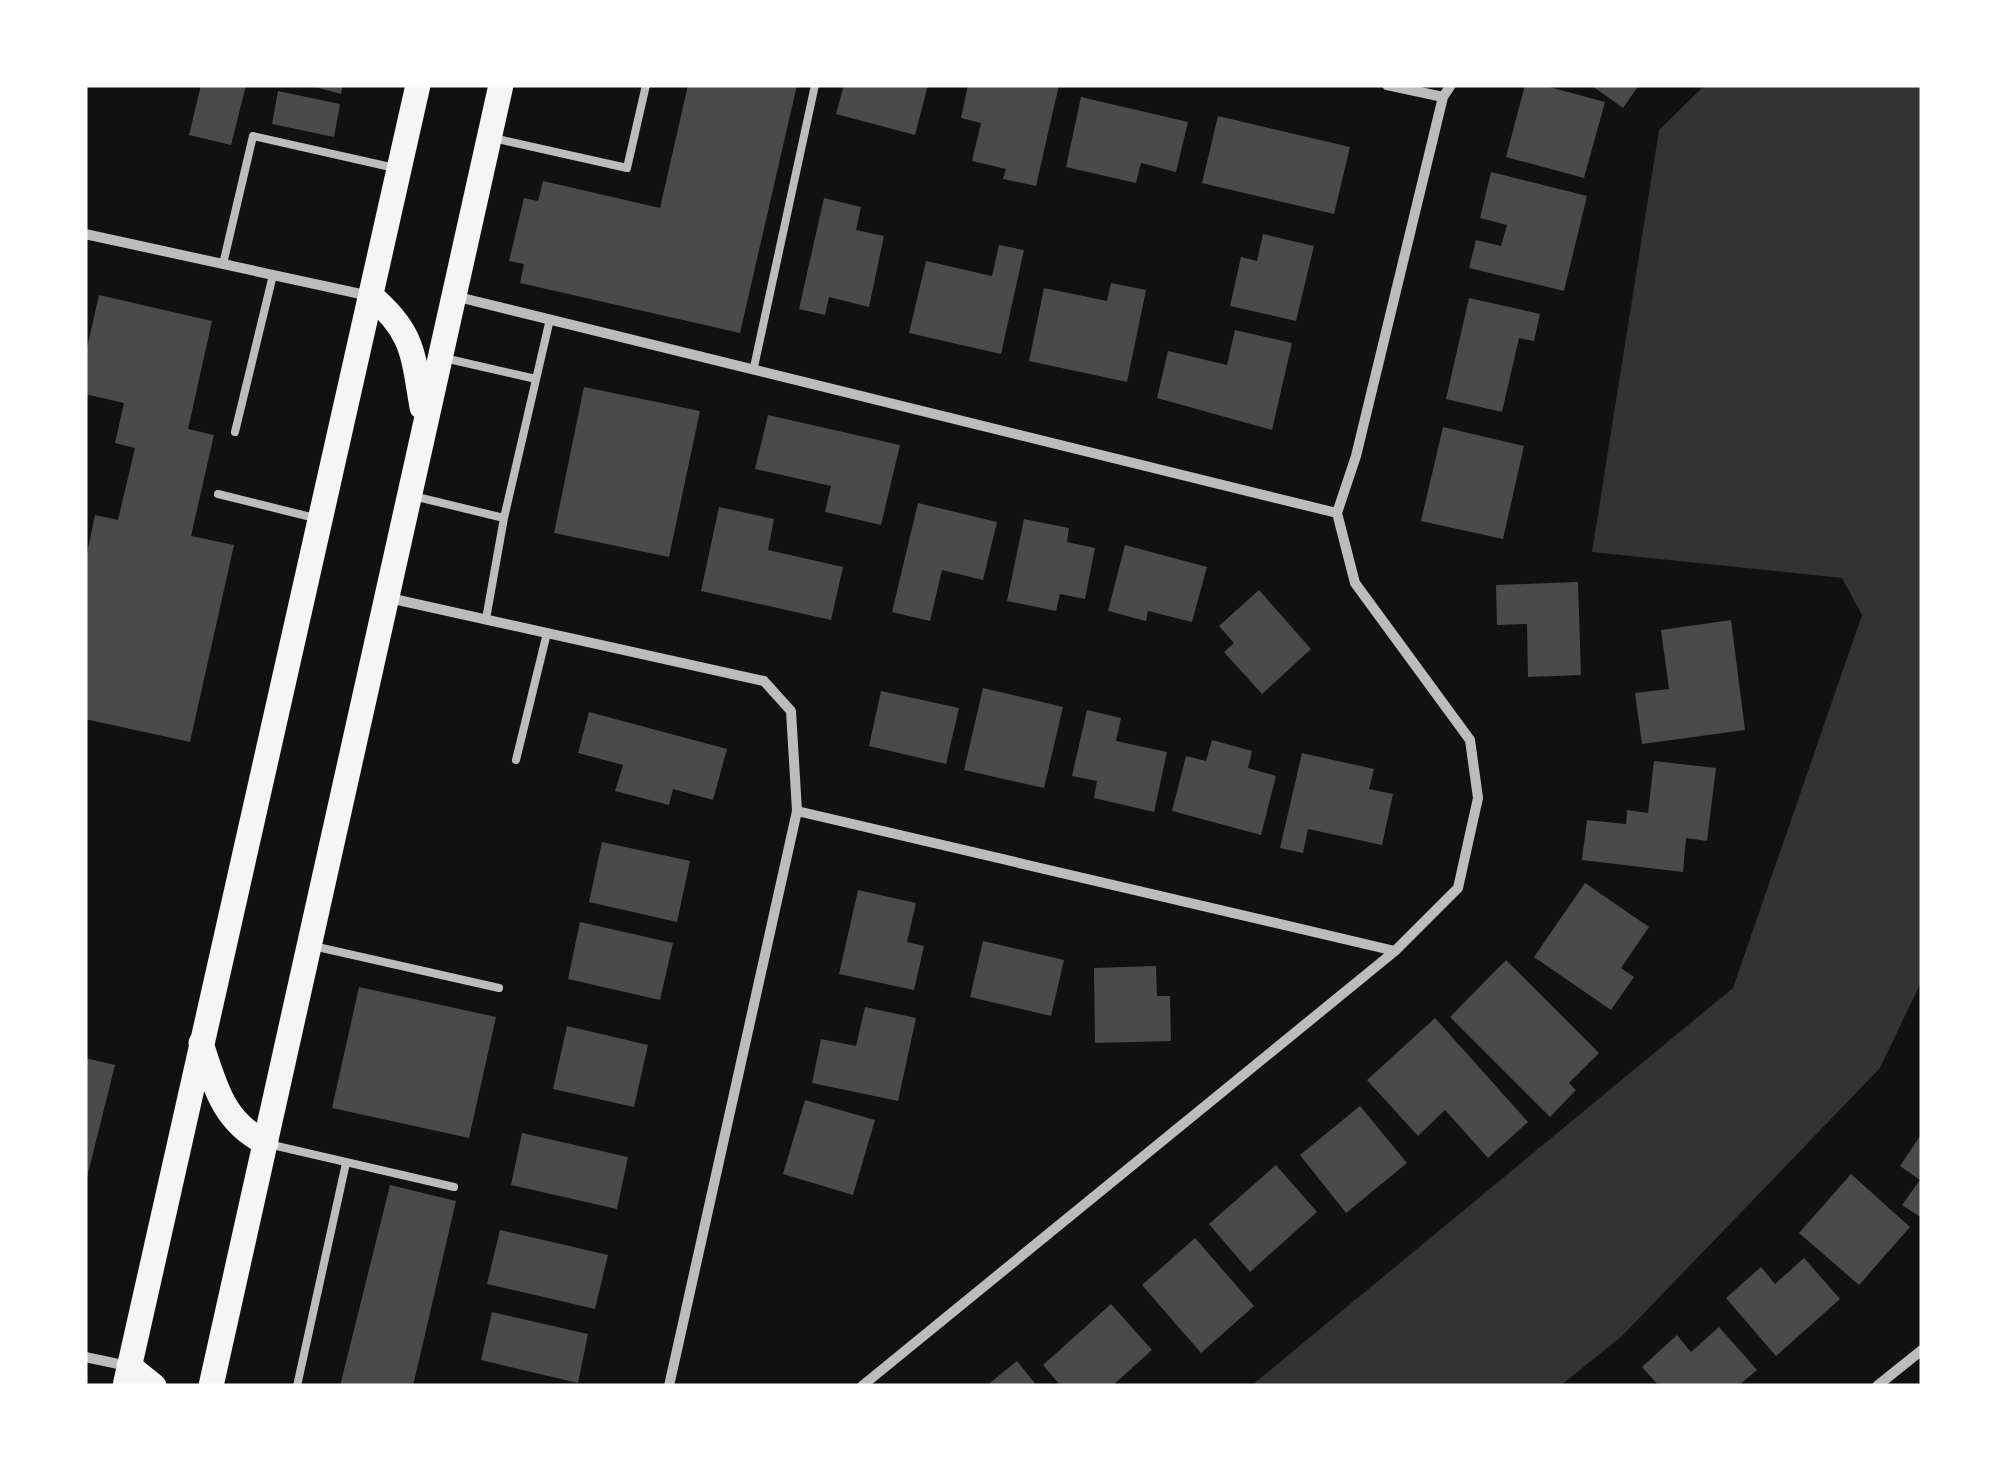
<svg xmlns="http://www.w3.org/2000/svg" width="2007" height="1471" font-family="Rubik,sans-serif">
<rect width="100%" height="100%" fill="#111"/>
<path fill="#333" d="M1705,85h217v895l-42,88 -258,268 -62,50h-309l482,-398 129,-373 -20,-37 -250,-26 67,-422z"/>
<path fill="#4a4a4a" d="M201,85h45l-15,60 -42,-10z
M308,85h35l-2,9z
M688,85h109l-57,248 -220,-50 4,-19 -15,-3 15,-63 14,3 5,-20 117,27z
M844,85h84l-13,50 -79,-21z
M968,85h91l-23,101 -33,-7 3,-10 -34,-8 9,-38 -20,-5z
M1525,85h17l63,17 -21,76 -78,-21z
M1591,85h48l-16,23z
M278,91l62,13 -6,33 -62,-13z
M1081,97l107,25 -12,50 -35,-9 -5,20 -70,-16z
M1218,116l132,31 -16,67 -132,-31z
M1491,172l96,24 -23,95 -95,-23 7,-28 25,6 6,-21 -27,-7z
M824,198l37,9 -5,23 28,6 -15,71 -40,-10 -4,18 -26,-6z
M1263,234l51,12 -18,75 -66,-15 11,-49 16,4z
M999,245l25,5 -23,104 -92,-21 17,-72 66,15z
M1111,283l35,7 -19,92 -98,-21 15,-73 63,13z
M99,295l113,26 -24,108 26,6 -23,101 43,9 -44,197 -105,-23v-156l10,-48 23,5 17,-72 -20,-5 9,-40 -39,-9v-37z
M1469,298l71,16 -6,27 -15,-3 -17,74 -56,-13z
M1235,330l57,13 -20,87 -115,-32 11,-47 59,14z
M584,387l116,24 -31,146 -115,-24z
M768,415l132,30 -19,80 -56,-13 6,-26 -76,-17z
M1443,427l81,19 -21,93 -82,-18z
M918,503l79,19 -14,58 -41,-10 -12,51 -38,-9z
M719,507l55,12 -6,31 75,17 -12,53 -130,-29z
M1024,519l45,9 -2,14 28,6 -10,51 -25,-5 -4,17 -49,-10z
M1125,545l82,22 -15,55 -44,-11 -2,10 -38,-10z
M1578,582l3,93 -53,2 -1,-53 -30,1 -1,-40z
M1259,590l52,59 -49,45 -38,-42 10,-9 -15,-17z
M1731,620l14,110 -103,14 -7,-51 34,-4 -8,-59z
M983,688l80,19 -19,81 -80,-18z
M881,691l78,17 -13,56 -77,-18z
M1087,710l34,8 -5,23 51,11 -13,60 -60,-14 3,-17 -25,-5z
M589,712l138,37 -14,51 -40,-11 -4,16 -54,-14 8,-26 -45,-12z
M1212,740l40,11 -4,17 28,8 -15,59 -89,-24 14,-55 20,5z
M1302,753l72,16 -5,20 24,5 -11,51 -74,-16 -5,24 -23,-5z
M1654,761l62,7 -9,73 -21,-3 -3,34 -101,-12 5,-40 39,4 1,-14 21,3z
M602,842l88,19 -13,61 -88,-20z
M1585,883l64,44 -28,41 13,9 -23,33 -77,-53z
M858,890l58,13 -9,39 17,4 -10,44 -75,-16z
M580,922l93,21 -13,57 -92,-21z
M983,941l81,19 -13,56 -81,-19z
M1506,960l93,93 -30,30 7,7 -26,27 -100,-100z
M1156,966l1,30h13l1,45 -76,2 -1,-75z
M359,987l137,30 -27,121 -137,-30z
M865,1007l51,11 -18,83 -86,-18 9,-44 35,7z
M1435,1018l93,104 -40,36 -43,-48 -27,26 -51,-56z
M567,1026l81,19 -14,62 -81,-18z
M85,1058l30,7 -28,112h-2z
M805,1100l70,20 -22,75 -70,-21z
M1360,1106l47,57 -61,50 -46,-58z
M522,1133l106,24 -11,52 -106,-24z
M1922,1133v85l-20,-13 18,-25 -20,-14z
M1276,1165l41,47 -67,60 -41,-48z
M1851,1174l59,53 -51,58 -60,-52z
M390,1185l66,16 -43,185h-73z
M500,1230l108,25 -13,54 -108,-25z
M1195,1238l59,68 -53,47 -59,-68z
M1804,1258l36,41 -64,57 -50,-58 35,-31 14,17z
M1111,1304l41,46 -40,36h-51l-18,-21z
M492,1312l96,22 -10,49 -97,-23z
M1719,1327l38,43 -19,16h-79l-17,-19 35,-32 14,17z
M1017,1361l20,25h-51z"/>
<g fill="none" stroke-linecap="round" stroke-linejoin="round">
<path stroke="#bcbcbc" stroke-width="8" d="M493,138l134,30 19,-83
M223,264l30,-128 142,32
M444,358l92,21
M754,367l61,-282
M235,432l38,-157
M218,494l97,24
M413,496l91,22
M486,619l18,-101 46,-199
M516,760l31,-127
M313,946l186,42
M268,1144l186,43
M297,1386l49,-223"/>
<path stroke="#bcbcbc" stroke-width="10" d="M1387,85l56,12
M85,234l285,62
M454,296l883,217
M389,598l375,83 27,30 6,100 -128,575
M797,811l598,140
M85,1357l43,9
M862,1386l533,-435 63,-63 20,-90 -8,-58 -115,-157 -18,-70 19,-57 87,-359 8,-12
M1877,1386l45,-36"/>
<path stroke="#f5f5f5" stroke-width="25" d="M371,296c43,36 42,59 51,111
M201,1043c14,43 22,79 65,100
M129,1366l25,20
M125,1386l293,-1301
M211,1386l290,-1301"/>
</g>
<rect width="2007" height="1471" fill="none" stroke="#ffffff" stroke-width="175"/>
</svg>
